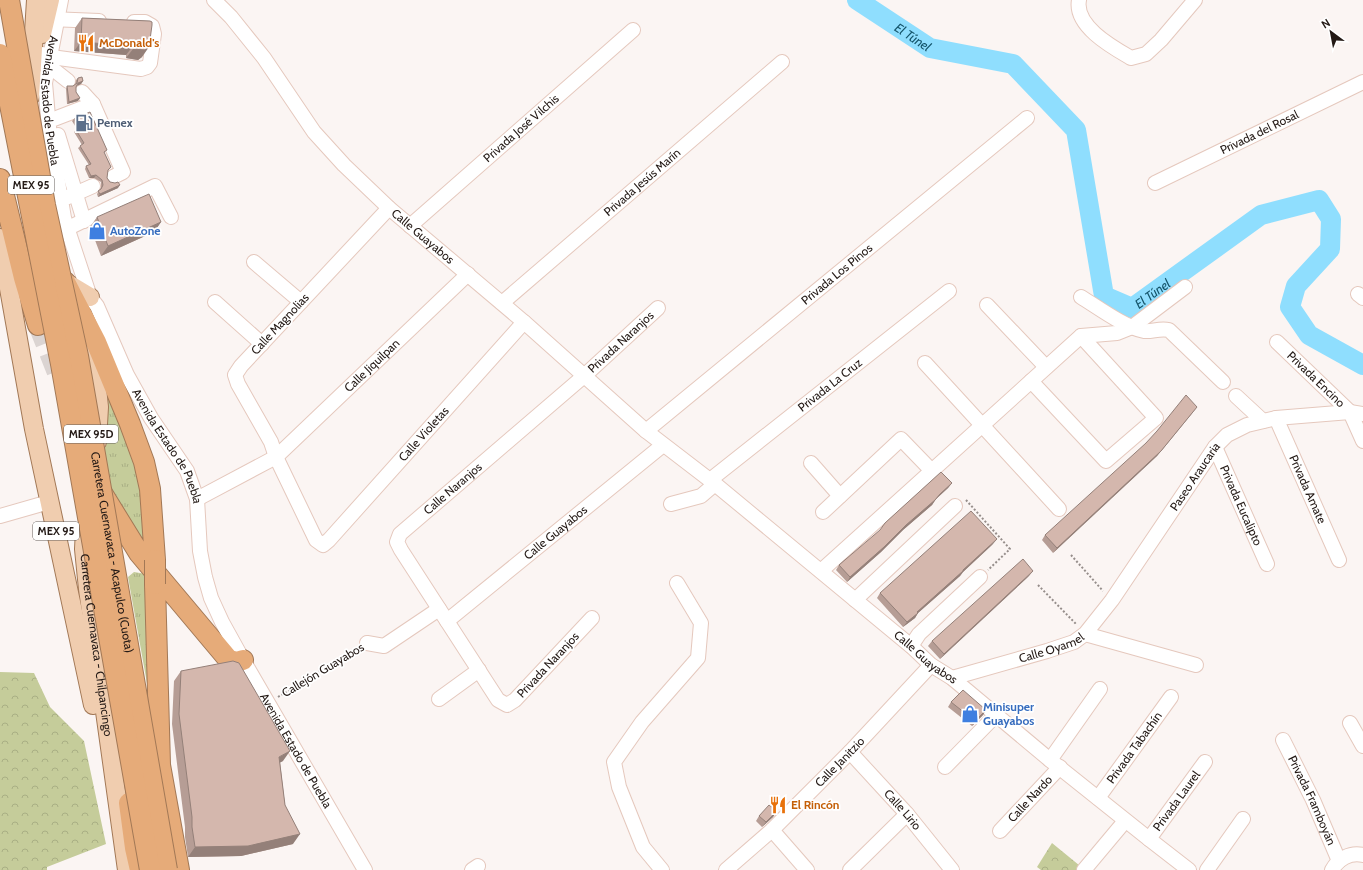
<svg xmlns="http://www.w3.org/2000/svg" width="1363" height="870" font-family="Cabin,sans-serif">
<defs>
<pattern id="grass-tufts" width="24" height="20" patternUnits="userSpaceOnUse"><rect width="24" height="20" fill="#c5cc9a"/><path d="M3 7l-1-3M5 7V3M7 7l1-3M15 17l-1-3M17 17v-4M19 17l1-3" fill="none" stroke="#a9af84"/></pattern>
<pattern id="forest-crowns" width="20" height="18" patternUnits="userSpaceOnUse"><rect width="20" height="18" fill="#c5cc9a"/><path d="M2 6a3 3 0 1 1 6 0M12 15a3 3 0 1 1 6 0" fill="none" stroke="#a9af84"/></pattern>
</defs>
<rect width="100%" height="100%" fill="#fbf5f3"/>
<path fill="url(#grass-tufts)" d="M110,391l26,73 7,41 5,45 -47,-72 3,-84z
M134,572l12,2 2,115 -20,-112z"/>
<path fill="url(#forest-crowns)" d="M0,672l34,1 16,34 34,34 22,103 -59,23v3h-47z
M1052,843l33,27h-44l-4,-3z"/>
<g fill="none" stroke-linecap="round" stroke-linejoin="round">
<path stroke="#8fdefe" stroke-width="20" id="s1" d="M857,0l73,48 83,16 63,66 28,166 28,12 129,-93 58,-15 12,19 -1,30 -34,37 -6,21 19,28 54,30"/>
<path stroke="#dbd4d2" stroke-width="20" stroke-dasharray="20 10" stroke-linecap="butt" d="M38,325l20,50"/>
<g stroke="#e5c8bd" stroke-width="16">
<g id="minor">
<path id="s2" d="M61,0l-16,83 4,45 15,90 26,79 7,9 30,69 24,43 36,53 10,28 3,52 5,26 6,21 11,24 21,38 122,210"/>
<path id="s3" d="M214,0l17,17 33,41 50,74 30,33 45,43 135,114 122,109 69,53 196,162 20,19 21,13 98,82 99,79 40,31"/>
<path d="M1079,0c-5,26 33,47 52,58l15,-4 15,-14 34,-40"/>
<path d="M50,19l49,2"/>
<path d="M42,54l9,3 90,12 6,-2 3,-4 4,-29 -2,-8 -7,-4h-11"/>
<path d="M43,63l6,3 19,15"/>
<path d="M82,92l11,12 30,68 -10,5"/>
<path d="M54,119l39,-15"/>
<path d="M51,137l7,-2 26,86"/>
<path id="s4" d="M1155,183l208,-101"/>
<path d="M68,197l25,-11"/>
<path id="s5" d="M389,208l-148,158 -6,9 3,9 33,58 5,15 40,83 7,5 6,-5 195,-218"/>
<path id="s6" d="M410,226l223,-196"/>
<path d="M60,232l95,-46 16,31"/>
<path d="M254,262l47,40"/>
<path d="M1358,294l5,4"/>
<path d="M1081,297c18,11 43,30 63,34 8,1 15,-3 25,-1l54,52"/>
<path d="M215,302l47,42"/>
<path id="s7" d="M502,303l280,-241"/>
<path d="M987,305l59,62"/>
<path id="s8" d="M1277,342l73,70 13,29"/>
<path d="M925,363l134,146"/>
<path d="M1031,381l75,80 50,-43 -75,-82"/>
<path d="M1236,396l27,25"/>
<path id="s9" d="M1276,418l63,142"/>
<path id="s10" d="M646,431l381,-313"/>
<path id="s11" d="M1215,447l52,117"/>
<path d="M811,463l29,33"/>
<path id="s12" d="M710,480l239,-189"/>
<path id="s13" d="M197,499l79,-42 192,-183"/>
<path d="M671,504l30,-8 14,-12"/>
<path d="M823,512l78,-73 30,31"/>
<path d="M0,516l49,-14"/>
<path d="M821,571l260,-235 36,-3 15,-6 53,-40"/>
<path d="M855,600l100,-94"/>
<path id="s14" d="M592,618l-77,82 -8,5 -9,-5 -97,-150 -4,-8 3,-8 184,-158 74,-68"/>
<path id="s15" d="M447,621l216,-176"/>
<path d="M1085,634l111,31"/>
<path d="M367,643l17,3 55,-37"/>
<path d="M911,646l8,-12 61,-57"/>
<path id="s16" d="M952,678l95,-27 27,-9 11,-8 27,-34 103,-153 12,-12 20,-10 29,-7 74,-6 13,2"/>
<path d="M439,699l40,-29"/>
<path d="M1350,723l13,23"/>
<path id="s17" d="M1283,740l30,60 26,61"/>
<path id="s18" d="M850,752l57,62 45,56"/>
<path d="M1050,760l50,-71"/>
<path d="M945,767l51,-52"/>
<path id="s19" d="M1098,798l73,-101"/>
<path d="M772,830l35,40"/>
<path id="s20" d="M1000,831l60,-64"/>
<path id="s21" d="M1149,839l56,-77"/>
<path d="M472,870l6,-4"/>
<path d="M662,870l-19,-23 -24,-60 -5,-25 28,-40 56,-64 3,-35 -24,-40"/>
<path id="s22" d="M726,870l46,-40 78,-78 81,-87"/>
<path d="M850,870l57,-56"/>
<path d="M1084,870l41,-49"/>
<path d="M1207,870l36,-51"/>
<path d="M1332,870c6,-11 18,-18 31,-15"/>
</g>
</g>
<g stroke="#a27856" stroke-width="20">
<g id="major">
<path d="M42,34l8,-34"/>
<path d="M30,97l6,-97"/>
<path d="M0,238l34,191 59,276"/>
<path d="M65,282l25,15"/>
<path d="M81,334l16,54 2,19 -2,35"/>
<path id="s23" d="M85,529l-1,20 4,40 39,281"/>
</g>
</g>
<g stroke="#a27856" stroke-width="22">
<path id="highway" d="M0,179l24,99 14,47
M65,282l31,60 34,82 14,38 6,27 5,71
M102,493l37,60 89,106 8,3 7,-2
M155,584l5,181 19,105
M129,803l6,45 5,22"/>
</g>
<path stroke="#968e8b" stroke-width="2" stroke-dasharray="2 2" stroke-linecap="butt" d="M966,500l44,49 -22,21
M1071,555l32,36
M1038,585l39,40
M278,697l79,-49"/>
<use href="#minor" stroke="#fff" stroke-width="14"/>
<use href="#major" stroke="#f0cdaf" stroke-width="18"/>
<use href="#highway" stroke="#e6ab79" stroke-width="20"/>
<g stroke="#a27856" stroke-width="22" stroke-linecap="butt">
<g id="highway-bridge">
<path id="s24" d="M9,0l36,205 33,151 89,514"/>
<path d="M0,54l61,310 89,506"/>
<path d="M155,584v-24"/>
</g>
</g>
<use href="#highway-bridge" stroke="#e6ab79" stroke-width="20"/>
</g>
<path fill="#b69d95" d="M82,18l68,3 -8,36 -4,3 -12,-2v-3l-52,-4 1,-23z
M78,78l5,3 -2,3 -4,1 -1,2v5l2,9 -11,3 -1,-15 1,-3h6l2,-1 1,-5z
M74,119l31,33 -1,1 7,14 -4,4v7l3,4 8,6 -20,9 -1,-3 3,-4 1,-3v-5l-7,-4h-5l-4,-9 1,-3 3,-1 -11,-17 4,-3 -8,-13 3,-3 -5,-8z
M97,217l64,5 -7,10 -53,24 -11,-29z
M1193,412l-36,44 -104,97 -11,-13 3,-5z
M952,483l-4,5 -12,11 -4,6 -29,25 -22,22 -34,30 -11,-12 3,-5z
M993,544l-30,28 -3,4 -42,37 -3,5 -12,9 -26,-29 3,-5z
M1029,576l-89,83 -12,-13 4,-5z
M181,671l102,90 -3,1 5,43 8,39 -52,12 -53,1 -3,-20v-10l-13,-103 2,-43z
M951,702l35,8 -3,5 -11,11 -24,-19z
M777,811l-4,6 -11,10 -6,-6 3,-5z"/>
<path fill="#948079" d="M81,42l52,4 -7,9 -52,-4z
M149,47l-7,10 -4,3 -12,-2 7,-9z
M83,81l-2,3 -4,2 1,-3z
M80,98l-2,3 -11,3 2,-2z
M96,175l-2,3h-5l2,-2z
M120,185l-2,3 -20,9 2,-3z
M161,222l-7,10 -53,24 7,-10z
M1197,407l-40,49 -104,97 4,-5z
M952,483l-4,5 -12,11 -4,6 -29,25 -22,22 -34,30 3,-5z
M997,539l-4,5 -30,28 -3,4 -42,37 -3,5 -12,9 4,-5 10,-10z
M1033,571l-4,5 -89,83 4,-5z
M986,710l-3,5 -11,11 3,-5z
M290,751l-7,10 -11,6 7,-10z
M777,811l-4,6 -11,10 4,-5z
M300,834l-7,10 -52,12 -53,1 7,-10z"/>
<path fill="#d4b7ad" stroke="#948079" d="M82,18l68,3 2,1v3l-3,22 -4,3 -12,-1v-3l-52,-4z
M82,77l1,4 -5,2 -2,4v5l4,6 -11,4 -2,-16h6l4,-3 1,-5z
M90,112l17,38 -3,2 7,15 -3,3 -1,8 3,4 5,1 3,-1 2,3 -20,9 -2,-3 3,-2 2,-4 -1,-5 -6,-5 -5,1 -5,-10 5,-2 -11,-18 4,-3 -8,-13 3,-2 -5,-9z
M149,194l12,28 -53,24 -11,-29z
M1186,395l11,12 -36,44 -104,97 -12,-13 101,-92 11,-12z
M941,472l11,11 -12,11 -5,6 -29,25 -22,22 -34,30 -11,-12 41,-35 5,-7z
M971,511l26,28 -34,31v1l-46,41 1,1 -11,9 -27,-29z
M1023,559l10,12 -89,83 -12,-13z
M233,661l6,2 51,88 -11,6 6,48 15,29 -52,12 -53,1 -3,-20v-10l-13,-103 2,-43z
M963,690l23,20 -11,11 -24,-19z
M769,805l8,6 -11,11 -7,-6z"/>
<defs>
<g id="restaurant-bare" transform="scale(1.38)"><path d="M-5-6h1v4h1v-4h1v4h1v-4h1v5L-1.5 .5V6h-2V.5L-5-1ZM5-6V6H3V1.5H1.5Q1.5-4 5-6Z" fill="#e8710a" stroke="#fff" stroke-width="2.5" paint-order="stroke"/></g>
<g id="fuel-bare" transform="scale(1.38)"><path d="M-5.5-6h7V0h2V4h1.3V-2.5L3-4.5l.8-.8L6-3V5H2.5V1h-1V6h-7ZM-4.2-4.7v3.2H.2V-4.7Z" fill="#5c6f8a" stroke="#fff" stroke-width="2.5" paint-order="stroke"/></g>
<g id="shop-bare" transform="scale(1.38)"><path d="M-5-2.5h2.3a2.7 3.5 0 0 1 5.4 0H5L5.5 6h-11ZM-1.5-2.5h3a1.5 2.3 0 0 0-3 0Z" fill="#3f7fe0" stroke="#fff" stroke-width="2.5" paint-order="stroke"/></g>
</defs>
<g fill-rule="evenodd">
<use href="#restaurant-bare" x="86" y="43"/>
<use href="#fuel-bare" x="84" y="123"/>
<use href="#shop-bare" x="97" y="231"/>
<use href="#shop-bare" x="970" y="714"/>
<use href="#restaurant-bare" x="778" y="805"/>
</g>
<g text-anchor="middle" stroke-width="3.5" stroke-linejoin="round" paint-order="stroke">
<g fill="#fff" stroke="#655e5b" stroke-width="1">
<rect x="8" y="176" width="46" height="18" rx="3"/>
<rect x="64" y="425" width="54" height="18" rx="3"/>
<rect x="33" y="522" width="46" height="18" rx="3"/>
</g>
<g font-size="11" font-weight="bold" fill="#231915">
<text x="31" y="189">MEX 95</text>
<text x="91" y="438">MEX 95D</text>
<text x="56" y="535">MEX 95</text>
</g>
<g font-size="12" font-weight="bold" fill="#c56008" stroke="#fff" text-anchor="start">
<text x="99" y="47">McDonald's</text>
<text x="791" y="809">El Rincón</text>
</g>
<g font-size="12" fill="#231915" stroke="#fff">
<text dy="4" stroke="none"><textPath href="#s2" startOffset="102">Avenida Estado de Puebla</textPath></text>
<text dy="4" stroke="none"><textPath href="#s6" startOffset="148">Privada José Vilchis</textPath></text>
<text dy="4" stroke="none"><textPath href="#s4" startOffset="116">Privada del Rosal</textPath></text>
<text dy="4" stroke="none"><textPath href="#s7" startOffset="185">Privada Jesús Marín</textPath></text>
<text dy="4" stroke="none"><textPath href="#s3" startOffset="317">Calle Guayabos</textPath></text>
<text dy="4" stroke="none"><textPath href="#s10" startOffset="247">Privada Los Pinos</textPath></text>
<text transform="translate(280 324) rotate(-47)" y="4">Calle Magnolias</text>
<text dy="4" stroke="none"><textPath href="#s14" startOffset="621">Privada Naranjos</textPath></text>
<text dy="4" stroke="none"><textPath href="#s13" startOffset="222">Calle Jiquilpan</textPath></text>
<text dy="4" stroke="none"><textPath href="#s8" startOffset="54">Privada Encino</textPath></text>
<text dy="4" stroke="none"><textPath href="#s12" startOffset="153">Privada La Cruz</textPath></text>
<text dy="4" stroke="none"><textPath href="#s5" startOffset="570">Calle Violetas</textPath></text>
<text dy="4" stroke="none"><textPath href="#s2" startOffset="473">Avenida Estado de Puebla</textPath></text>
<text dy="4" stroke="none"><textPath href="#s16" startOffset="333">Paseo Araucaria</textPath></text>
<text dy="4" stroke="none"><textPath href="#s14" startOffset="398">Calle Naranjos</textPath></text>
<text dy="4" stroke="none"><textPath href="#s9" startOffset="78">Privada Amate</textPath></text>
<text dy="4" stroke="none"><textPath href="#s11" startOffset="64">Privada Eucalipto</textPath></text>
<text dy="4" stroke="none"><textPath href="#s15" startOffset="140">Calle Guayabos</textPath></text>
<text dy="4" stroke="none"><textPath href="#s24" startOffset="562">Carretera Cuernavaca - Acapulco (Cuota)</textPath></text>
<text dy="4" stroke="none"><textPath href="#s23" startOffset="117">Carretera Cuernavaca - Chilpancingo</textPath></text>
<text dy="4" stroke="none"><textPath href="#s16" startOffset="104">Calle Oyamel</textPath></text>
<text dy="4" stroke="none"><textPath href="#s3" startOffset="973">Calle Guayabos</textPath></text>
<text transform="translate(548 665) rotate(-47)" y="4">Privada Naranjos</text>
<text transform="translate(323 670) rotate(-31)" y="4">Callejón Guayabos</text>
<text dy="4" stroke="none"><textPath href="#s19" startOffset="62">Privada Tabachín</textPath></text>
<text dy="4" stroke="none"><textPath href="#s2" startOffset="809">Avenida Estado de Puebla</textPath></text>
<text dy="4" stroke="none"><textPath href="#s22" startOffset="157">Calle Janitzio</textPath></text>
<text dy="4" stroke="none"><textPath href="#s20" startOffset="44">Calle Nardo</textPath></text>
<text dy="4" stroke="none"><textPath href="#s17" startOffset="67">Privada Framboyán</textPath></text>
<text dy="4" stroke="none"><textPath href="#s21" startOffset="47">Privada Laurel</textPath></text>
<text dy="4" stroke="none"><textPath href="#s18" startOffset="78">Calle Lirio</textPath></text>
</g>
<g font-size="12" font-weight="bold" fill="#4e5e75" stroke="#fff" text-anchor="start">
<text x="97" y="127">Pemex</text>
</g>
<g font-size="12" font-weight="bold" fill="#366cbe" stroke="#fff" text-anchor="start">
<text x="110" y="235">AutoZone</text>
<text x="983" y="711">Minisuper<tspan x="983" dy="14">Guayabos</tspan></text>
</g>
<g font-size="13" font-style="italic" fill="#14546a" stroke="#fff">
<text dy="5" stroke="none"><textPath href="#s1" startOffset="67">El Túnel</textPath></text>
<text dy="5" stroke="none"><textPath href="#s1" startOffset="487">El Túnel</textPath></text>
</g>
</g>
<g transform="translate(1331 32) rotate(328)" stroke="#ffffff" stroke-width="3" paint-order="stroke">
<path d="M0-3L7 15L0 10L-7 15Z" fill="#231915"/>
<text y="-6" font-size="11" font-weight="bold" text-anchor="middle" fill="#231915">N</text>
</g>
</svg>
